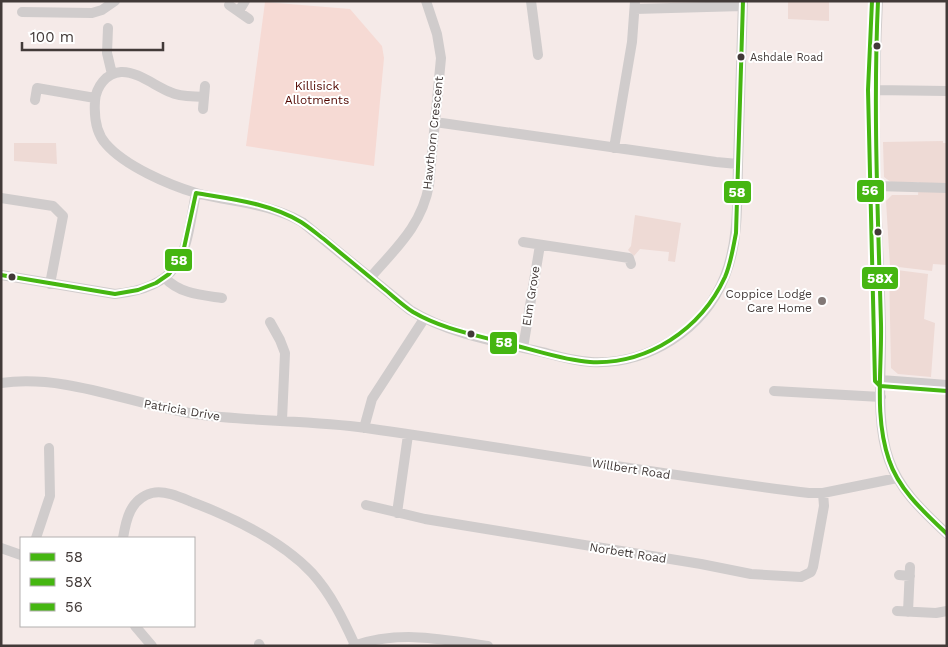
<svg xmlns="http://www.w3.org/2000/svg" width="948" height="647" font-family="'Work Sans',sans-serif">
<rect width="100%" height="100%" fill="#f5eae8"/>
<path fill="#eedad5" d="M788,1h41v20l-41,-2z
M943,141v2h4v122l-14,-1 -1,7 -42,-5 -4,-65 6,-6h26l1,-13h-28l-7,-5 -1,-35z
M14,143h42l1,21 -43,-3z
M635,215l46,8 -6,39 -7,-1 1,-9 -29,-3 -6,7 -6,-6 3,-4z
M889,269l39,5 -4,45 11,4 -4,54 -33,-3 -7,-6z"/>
<path fill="#f6dad4" d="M265,2l85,7 32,37 2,12 -10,108 -128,-20z"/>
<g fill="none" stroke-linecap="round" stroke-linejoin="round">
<path stroke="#d0cccc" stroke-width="10" d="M531,1l7,54
M878,1c-3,62 -4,124 -2,186 1,47 4,94 5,141 1,41 -6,93 8,132 11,31 35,52 58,74
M229,5l20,14
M635,9l108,-3
M239,11l6,-10
M22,12l70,1 10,-3 13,-9
M108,28l-1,25 5,21
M874,90l73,1
M204,97c-12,-1 -24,0 -34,-5 -15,-6 -33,-21 -49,-20 -15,1 -25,15 -26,29 -1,15 1,32 11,43 19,22 63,41 90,49 38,10 70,9 106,29l108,88c38,24 92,33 136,43 14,4 30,8 45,9 57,3 113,-32 134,-86 14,-35 12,-75 13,-112 2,-54 3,-109 5,-163
M35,100l2,-12 58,10
M203,109l2,-23
M435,122l281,40 22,2
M614,148l18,-106 3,-41
M876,186l71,2
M1,198l52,8 10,10 -13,68
M523,242l106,16 2,6
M1,275l114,19c71,-7 70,-44 81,-101
M165,278c15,16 37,17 57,20
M370,278c26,-30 52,-53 59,-93l12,-127 -4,-24 -11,-33
M270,322l10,18 5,13 -3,67
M523,348l17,-103
M881,380l66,5
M1,383c66,-9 129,21 194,31 56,8 114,6 171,14 148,21 295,47 443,65h14l74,-15
M774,391l107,6
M364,428l8,-29 52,-80
M366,505l59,14 276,45 50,10 50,3 10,-5 2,-5 11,-61 -1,-13
M397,513l11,-78
M36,538l14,-42 -1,-48
M123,538c3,-18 7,-39 29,-45 13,-3 28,4 40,9 42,16 89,38 120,71 19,21 31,46 43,72
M1,548l20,7
M899,575l11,1
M897,611l39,2 11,-2
M908,612l2,-45
M135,626l17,20
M259,644l1,2
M353,646c46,-16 88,-7 135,0"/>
<g stroke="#fff" stroke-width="8">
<path id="bus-1" d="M1,275l114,19 23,-4 18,-7 13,-9 9,-12 6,-14 12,-55c35,6 74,10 105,29 8,5 16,12 24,18 19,16 39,32 58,48 10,8 19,17 30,24 29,17 63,23 96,32 27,6 53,16 81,18 58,3 111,-33 135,-85 6,-14 8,-29 11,-44l7,-232"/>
</g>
<g stroke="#fff" stroke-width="8">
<path id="bus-2" d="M878,1c-5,108 0,215 3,323 1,45 -7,92 8,136 10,30 35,52 58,74"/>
</g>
<g stroke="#fff" stroke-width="8">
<path id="bus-3" d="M872,1l-4,89 7,291 5,5 67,5"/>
</g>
<use href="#bus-1" stroke="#45b611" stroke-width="4"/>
<use href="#bus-2" stroke="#45b611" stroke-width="4"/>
<use href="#bus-3" stroke="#45b611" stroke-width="4"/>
</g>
<g fill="#423a38" stroke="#fff" stroke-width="2">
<circle cx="877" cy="46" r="4.5"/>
<circle cx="741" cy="57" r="4.5"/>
<circle cx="878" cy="232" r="4.5"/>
<circle cx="12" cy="277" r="4.5"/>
<circle cx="471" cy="334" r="4.5"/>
</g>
<circle fill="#817876" stroke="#fff" stroke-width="2" cx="822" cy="301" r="5"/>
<g text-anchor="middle" stroke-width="4" stroke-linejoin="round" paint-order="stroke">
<g font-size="11" fill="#423a38" stroke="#fff" text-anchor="start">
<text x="750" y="61">Ashdale Road</text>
</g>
<g font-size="12" fill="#510700" stroke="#fff">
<text x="317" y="90">Killisick<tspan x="317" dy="14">Allotments</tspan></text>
</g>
<g font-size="12" fill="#423a38" stroke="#fff">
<text transform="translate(433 133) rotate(-84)" y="4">Hawthorn Crescent</text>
<text transform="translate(531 296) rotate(-81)" y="4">Elm Grove</text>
<text transform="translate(182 410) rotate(10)" y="4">Patricia Drive</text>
<text transform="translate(631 469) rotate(9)" y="4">Willbert Road</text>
<text transform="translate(628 553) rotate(9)" y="4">Norbett Road</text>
</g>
<g font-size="12" fill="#423a38" stroke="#fff" text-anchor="end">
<text x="812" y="298">Coppice Lodge<tspan x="812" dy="14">Care Home</tspan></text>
</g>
</g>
<g stroke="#fff" stroke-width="2">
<rect x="856" y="179" width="29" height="24" rx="5" fill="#45b611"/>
<rect x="723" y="180" width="29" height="24" rx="5" fill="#45b611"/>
<rect x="164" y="248" width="29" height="24" rx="5" fill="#45b611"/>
<rect x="861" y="266" width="38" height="24" rx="5" fill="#45b611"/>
<rect x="489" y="331" width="29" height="24" rx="5" fill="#45b611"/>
</g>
<g font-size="14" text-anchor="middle" font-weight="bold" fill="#fff">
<text x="870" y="195">56</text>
<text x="737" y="197">58</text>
<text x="179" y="265">58</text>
<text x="880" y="283">58X</text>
<text x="504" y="347">58</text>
</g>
<rect width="948" height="647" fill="none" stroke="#423a38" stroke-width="5"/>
<rect x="20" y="537" width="175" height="90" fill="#ffffff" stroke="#b3b0af"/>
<rect x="30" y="553" width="25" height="8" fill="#45b611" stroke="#b3b0af"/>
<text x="65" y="562" font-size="15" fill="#423a38">58</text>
<rect x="30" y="578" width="25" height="8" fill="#45b611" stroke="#b3b0af"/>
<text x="65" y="587" font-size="15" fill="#423a38">58X</text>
<rect x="30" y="603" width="25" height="8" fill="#45b611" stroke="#b3b0af"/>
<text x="65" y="612" font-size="15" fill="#423a38">56</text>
<path d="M22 42v8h141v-8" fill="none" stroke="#423a38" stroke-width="2.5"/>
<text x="30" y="42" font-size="15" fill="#423a38" stroke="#ffffff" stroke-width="4" paint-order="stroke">100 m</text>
</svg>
